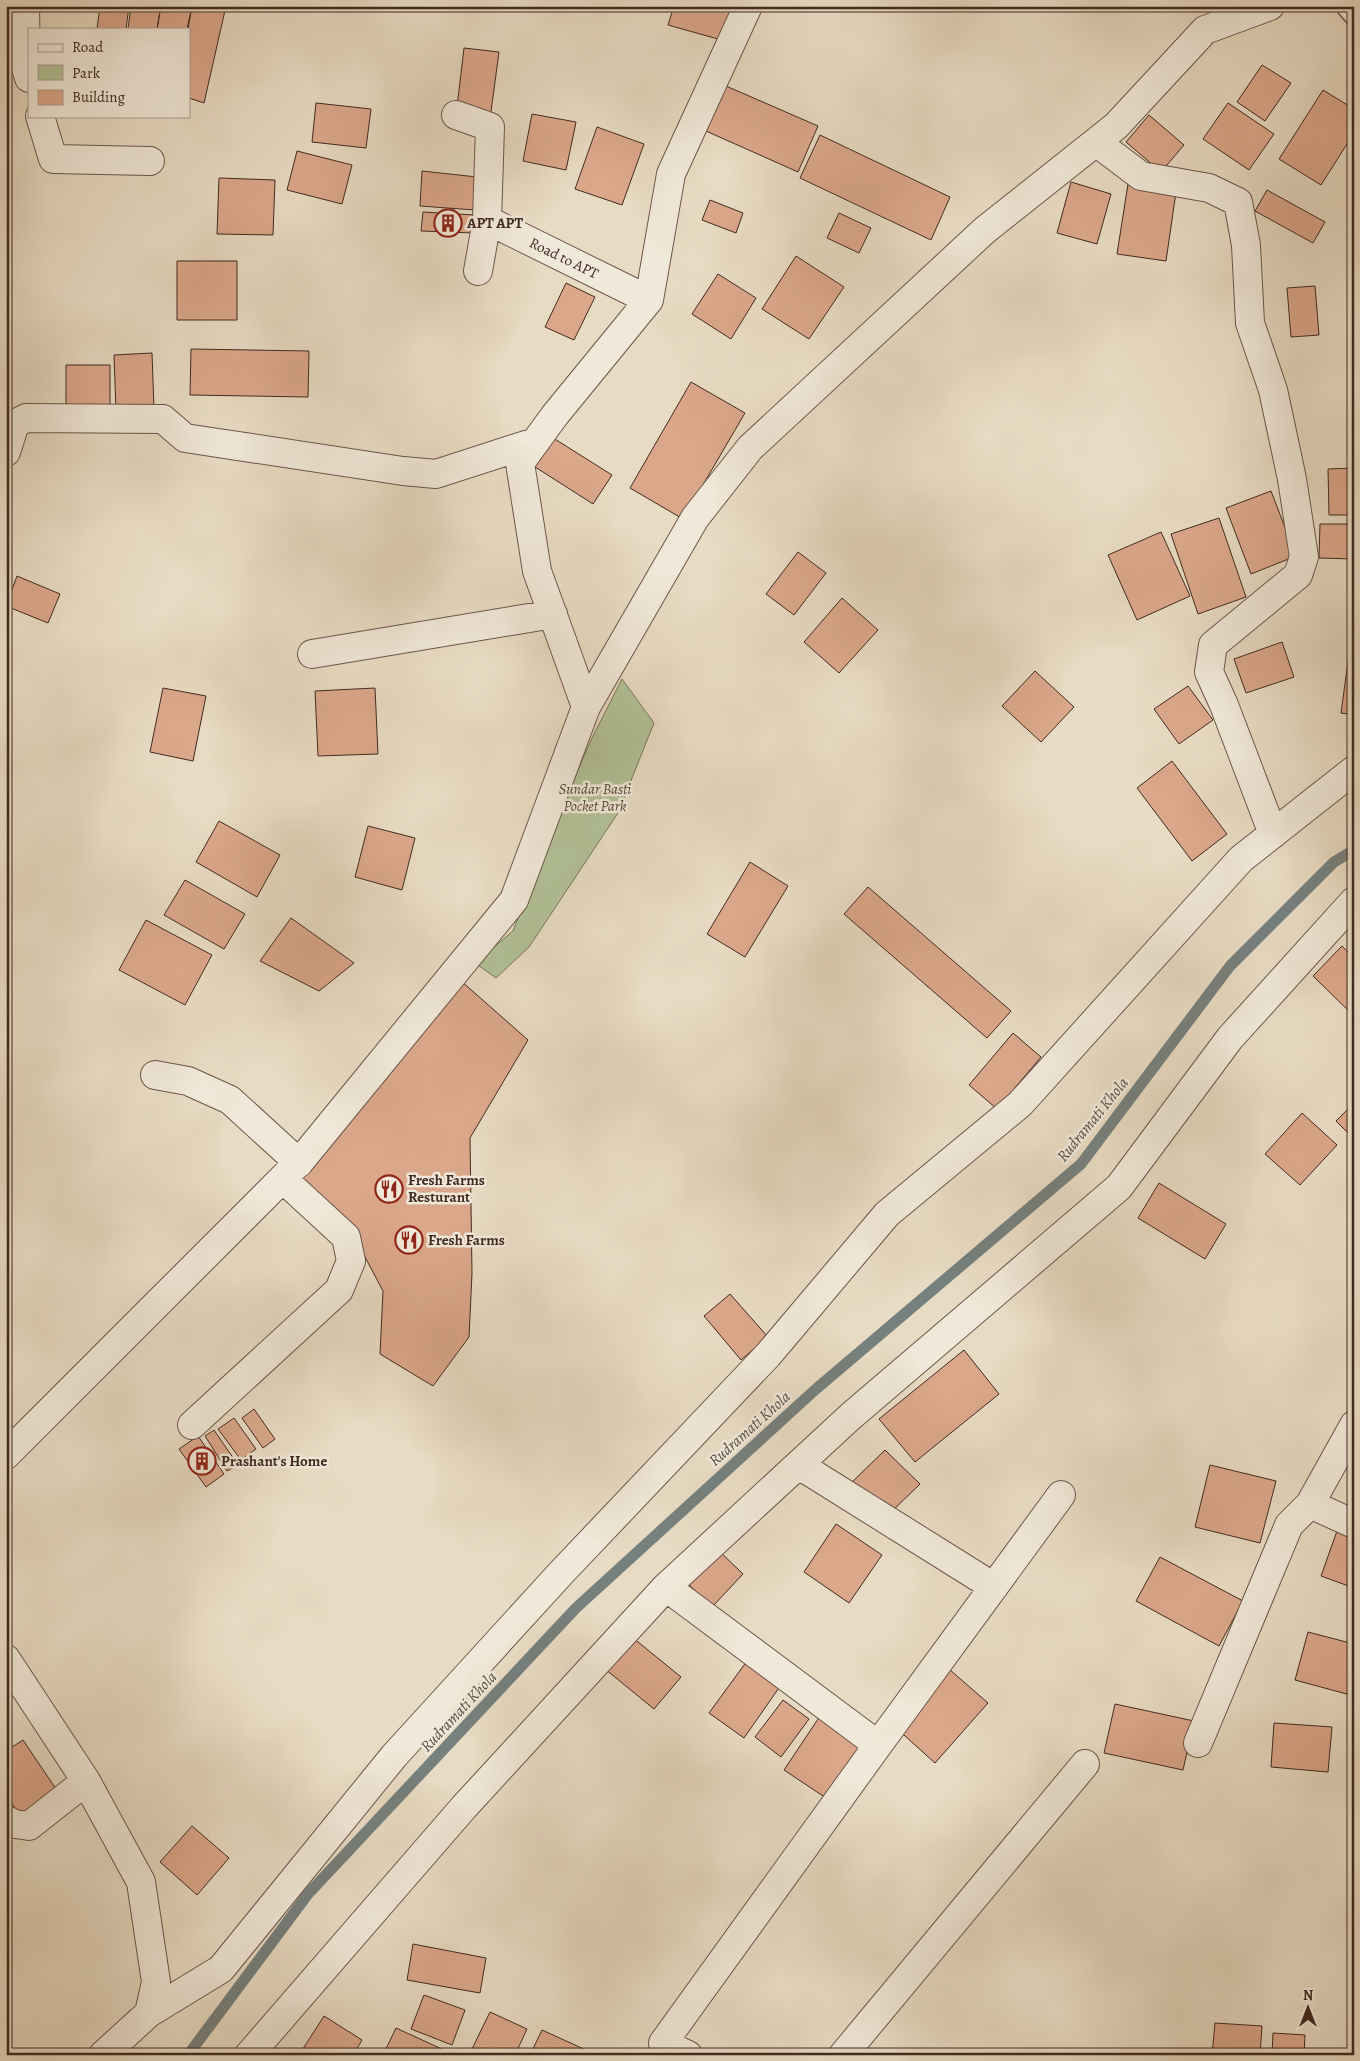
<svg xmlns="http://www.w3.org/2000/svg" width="1360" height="2061" font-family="Alegreya,serif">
<rect width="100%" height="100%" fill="#e8dbc3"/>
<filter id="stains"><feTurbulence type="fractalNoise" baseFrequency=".004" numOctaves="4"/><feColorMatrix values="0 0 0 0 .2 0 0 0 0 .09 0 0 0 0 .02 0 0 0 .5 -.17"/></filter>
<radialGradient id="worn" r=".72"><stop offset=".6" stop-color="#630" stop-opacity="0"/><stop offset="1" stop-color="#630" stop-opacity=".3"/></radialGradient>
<path fill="#b2c197" stroke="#7a765c" d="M622,679l32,44 -36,90 -89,134 -33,31 -21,-15 38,-32 35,-93 44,-100z"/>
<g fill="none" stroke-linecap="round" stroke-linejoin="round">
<path stroke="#76807d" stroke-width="11" d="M188,2055l120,-161 268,-286 240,-219 265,-225 149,-198 104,-104 20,-12"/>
</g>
<path fill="#dba78b" stroke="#412a21" d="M100,6h29l-3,23h-29z
M131,6h30l-4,23h-29z
M161,6h31l-5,23h-30z
M192,6h34l-22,97 -15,-5 -1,-69z
M674,6h50l10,3 -9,32 -57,-16z
M464,48l35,4 -9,67 -34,-4z
M1262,65l29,18 -26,38 -28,-19z
M726,86l92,40 -20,46 -92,-41z
M1323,90l31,19v24l-33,52 -42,-26z
M316,103l55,6 -5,39 -54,-6z
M1228,103l46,31 -25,36 -46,-31z
M532,114l44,8 -10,48 -43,-9z
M1149,115l35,30 -23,27 -35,-30z
M597,127l47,17 -22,61 -47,-16z
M820,135l130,62 -19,43 -131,-62z
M297,151l55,14 -10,39 -55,-14z
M422,171l55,6 -2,33 -55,-4z
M219,178l56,2 -2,55 -56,-1z
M1071,182l40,12 -14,50 -40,-11z
M1128,184l48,8 -10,69 -49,-7z
M1267,190l58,32 -12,21 -58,-32z
M710,200l33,13 -7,20 -34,-13z
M423,212l52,3 -1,18 -53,-2z
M839,213l32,15 -12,25 -32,-15z
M796,256l48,31 -35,52 -47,-30z
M177,261h60v59h-60z
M718,274l38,24 -25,41 -39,-25z
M566,283l29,14 -21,43 -29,-13z
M1315,286l4,49 -28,2 -4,-49z
M191,349l118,2 -1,46 -118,-2z
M152,353l2,56 -38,1 -2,-55z
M66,365h44v45h-44z
M691,382l54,31 -62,106 -53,-31z
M550,436l62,39 -19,29 -61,-39z
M1354,468v47h-25l-1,-46z
M1271,491l25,65 -45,18 -25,-66z
M1219,518l27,79 -48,17 -27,-80z
M1320,524h34v35l-35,-1z
M1161,532l29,64 -53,24 -29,-65z
M798,552l28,21 -32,42 -28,-21z
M17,576l43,18 -12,29 -42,-17z
M842,598l36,32 -39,43 -35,-31z
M1282,642l12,35 -48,16 -12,-34z
M1349,654l5,1v60l-13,-2z
M1035,671l39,36 -33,35 -39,-36z
M1188,686l25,34 -34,24 -25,-35z
M163,688l43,8 -13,65 -43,-9z
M375,688l3,66 -60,2 -3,-65z
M1172,761l55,73 -35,27 -55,-73z
M219,821l61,34 -23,42 -61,-35z
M368,826l47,12 -13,52 -47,-13z
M750,862l38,24 -43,71 -38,-23z
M185,880l60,34 -21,35 -60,-34z
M868,887l143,124 -24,27 -143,-124z
M291,918l63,45 -35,28 -59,-30z
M146,920l66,35 -27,50 -66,-35z
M1342,946l12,12v58l-41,-40z
M460,980l68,60 -58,98 2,135 -3,64 -36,49 -53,-32 3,-63 -27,-51 -59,-62z
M1013,1033l28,24 -44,52 -28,-24z
M1354,1103v36l-18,-18z
M1302,1113l35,32 -37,40 -35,-31z
M1159,1183l67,41 -21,35 -67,-41z
M730,1294l38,43 -27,23 -37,-44z
M964,1350l35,44 -84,68 -36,-43z
M254,1409l21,30 -12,9 -21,-30z
M234,1418l22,31 -15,11 -23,-31z
M214,1430l24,35 -11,6 -22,-35z
M198,1436l26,38 -18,13 -27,-38z
M885,1450l35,34 -35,34 -35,-34z
M1210,1465l66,16 -16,62 -65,-16z
M836,1524l46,31 -33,48 -45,-31z
M1337,1531l17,6v51l-33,-12z
M715,1547l28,27 -31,33 -28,-27z
M1160,1557l83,44 -24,45 -83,-45z
M1308,1632l46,12v52l-59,-16z
M632,1637l49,40 -27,32 -49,-40z
M747,1661l34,24 -37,53 -35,-25z
M949,1669l39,34 -53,60 -40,-36z
M783,1700l26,19 -28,38 -26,-20z
M1115,1704l79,17 -11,49 -79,-17z
M820,1716l42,28 -36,54 -42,-28z
M1274,1723l58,4 -4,45 -57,-5z
M23,1740l35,52 -37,25 -15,-22v-44z
M192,1826l37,32 -32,37 -37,-33z
M413,1944l73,14 -6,35 -73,-13z
M424,1995l41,15 -13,35 -41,-16z
M490,2012l37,17 -12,26h-36l-8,-4z
M324,2016l38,24 -9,15h-54z
M1215,2023l47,3 -2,29h-48z
M396,2028l48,22 -3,5 -57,-2z
M542,2030l44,20 -2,5h-54z
M1273,2033l32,2 -1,20h-32z"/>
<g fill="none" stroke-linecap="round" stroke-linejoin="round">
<g stroke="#6b564a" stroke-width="24">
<path id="service" d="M1347,6l7,8"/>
</g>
<g stroke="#6b564a" stroke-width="30">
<path id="minor" d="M25,6l1,62 3,10
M456,115l34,12 -3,93 162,80
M40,116l13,43 97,2
M1096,142l45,34 68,12 29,14 8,43 4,78 23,67 19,89 12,78 -6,18 -85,70 -4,27 15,33 49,129
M478,271l9,-51
M6,452l9,-28 11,-6 137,1 22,19 218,33 33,3 99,-32
M312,654l241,-40
M586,707l-49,-136 -17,-108 35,-48 94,-115 22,-126 77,-168
M155,1075l33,6 42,19 69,63
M192,1425l147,-135 12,-29 -5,-24 -63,-58
M6,1455l296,-296 212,-259 72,-193 109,-189 55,-70 235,-218 131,-104 89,-96 65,-24
M799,1465l195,122
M1310,1504l44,20
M666,1587l212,158 183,-250
M6,1659l80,122 55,101 15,100 -7,31
M1198,1743l91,-218 21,-21 44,-79
M6,1820l9,4 14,2 57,-45
M103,2055l46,-42 72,-44 173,-213 167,-183 207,-218 119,-141 133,-110 221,-245 113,-89
M249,2055l215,-248 202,-220 185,-171 268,-229 111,-149 124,-137
M688,2055l-25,-12 215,-298
M843,2055l242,-291"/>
</g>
<use href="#service" stroke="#f0e8d8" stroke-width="21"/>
<use href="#minor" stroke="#f0e8d8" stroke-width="28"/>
</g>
<defs>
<g id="building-ring" transform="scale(1.4375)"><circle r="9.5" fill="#f0e8d8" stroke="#8f2418" stroke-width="1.5"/><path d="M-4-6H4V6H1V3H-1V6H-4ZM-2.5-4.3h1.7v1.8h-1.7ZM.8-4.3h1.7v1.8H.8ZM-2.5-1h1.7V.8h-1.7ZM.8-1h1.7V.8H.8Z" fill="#8f2418"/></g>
<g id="restaurant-ring" transform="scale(1.4375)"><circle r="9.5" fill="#f0e8d8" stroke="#8f2418" stroke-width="1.5"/><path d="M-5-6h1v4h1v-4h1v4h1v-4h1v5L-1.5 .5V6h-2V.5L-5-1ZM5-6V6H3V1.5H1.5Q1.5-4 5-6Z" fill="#8f2418"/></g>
</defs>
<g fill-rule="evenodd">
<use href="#building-ring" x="448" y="223"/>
<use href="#restaurant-ring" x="389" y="1189"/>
<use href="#restaurant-ring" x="409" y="1240"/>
<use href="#building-ring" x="202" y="1461"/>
</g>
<g text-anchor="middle" stroke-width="5" stroke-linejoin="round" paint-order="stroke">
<g font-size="15" font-weight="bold" fill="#412a21" stroke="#f0e8d8" text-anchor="start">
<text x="467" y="228">APT APT</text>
<text x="408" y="1185">Fresh Farms<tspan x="408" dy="17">Resturant</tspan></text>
<text x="428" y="1245">Fresh Farms</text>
<text x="221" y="1466">Prashant's Home</text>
</g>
<g font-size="15" fill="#412a21" stroke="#f0e8d8">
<text transform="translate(564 258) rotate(26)" y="5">Road to APT</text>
</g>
<g font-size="15" font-style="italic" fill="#584839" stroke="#f0e8d8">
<text x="595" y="794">Sundar Basti<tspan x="595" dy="17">Pocket Park</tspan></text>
</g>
<g font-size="16" font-style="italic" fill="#574e48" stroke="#f0e8d8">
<text transform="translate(1092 1119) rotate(-51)" y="6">Rudramati Khola</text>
<text transform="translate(749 1428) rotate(-42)" y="6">Rudramati Khola</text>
<text transform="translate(458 1711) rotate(-47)" y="6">Rudramati Khola</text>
</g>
</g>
<rect width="1360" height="2061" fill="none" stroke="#e8dbc3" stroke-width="25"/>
<rect x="8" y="8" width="1345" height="2046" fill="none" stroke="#412a21" stroke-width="2.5"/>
<rect x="12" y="12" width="1335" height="2036" fill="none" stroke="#412a21"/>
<rect x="28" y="28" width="162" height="90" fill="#f0e8d8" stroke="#aa9c8f"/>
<rect x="38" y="44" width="25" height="8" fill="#f0e8d8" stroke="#aa9c8f"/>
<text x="72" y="52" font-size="15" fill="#412a21">Road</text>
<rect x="38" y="65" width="25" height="15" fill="#b2c197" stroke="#aa9c8f"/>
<text x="72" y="78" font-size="15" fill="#412a21">Park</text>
<rect x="38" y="90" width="25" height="15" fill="#dba78b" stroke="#aa9c8f"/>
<text x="72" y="102" font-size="15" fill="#412a21">Building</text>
<g transform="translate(1308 2008)" stroke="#f0e8d8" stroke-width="4" paint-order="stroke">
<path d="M0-4L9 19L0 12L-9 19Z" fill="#412a21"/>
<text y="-8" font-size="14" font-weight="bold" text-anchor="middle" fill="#412a21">N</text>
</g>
<rect width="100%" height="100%" filter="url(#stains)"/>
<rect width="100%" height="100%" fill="url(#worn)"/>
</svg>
